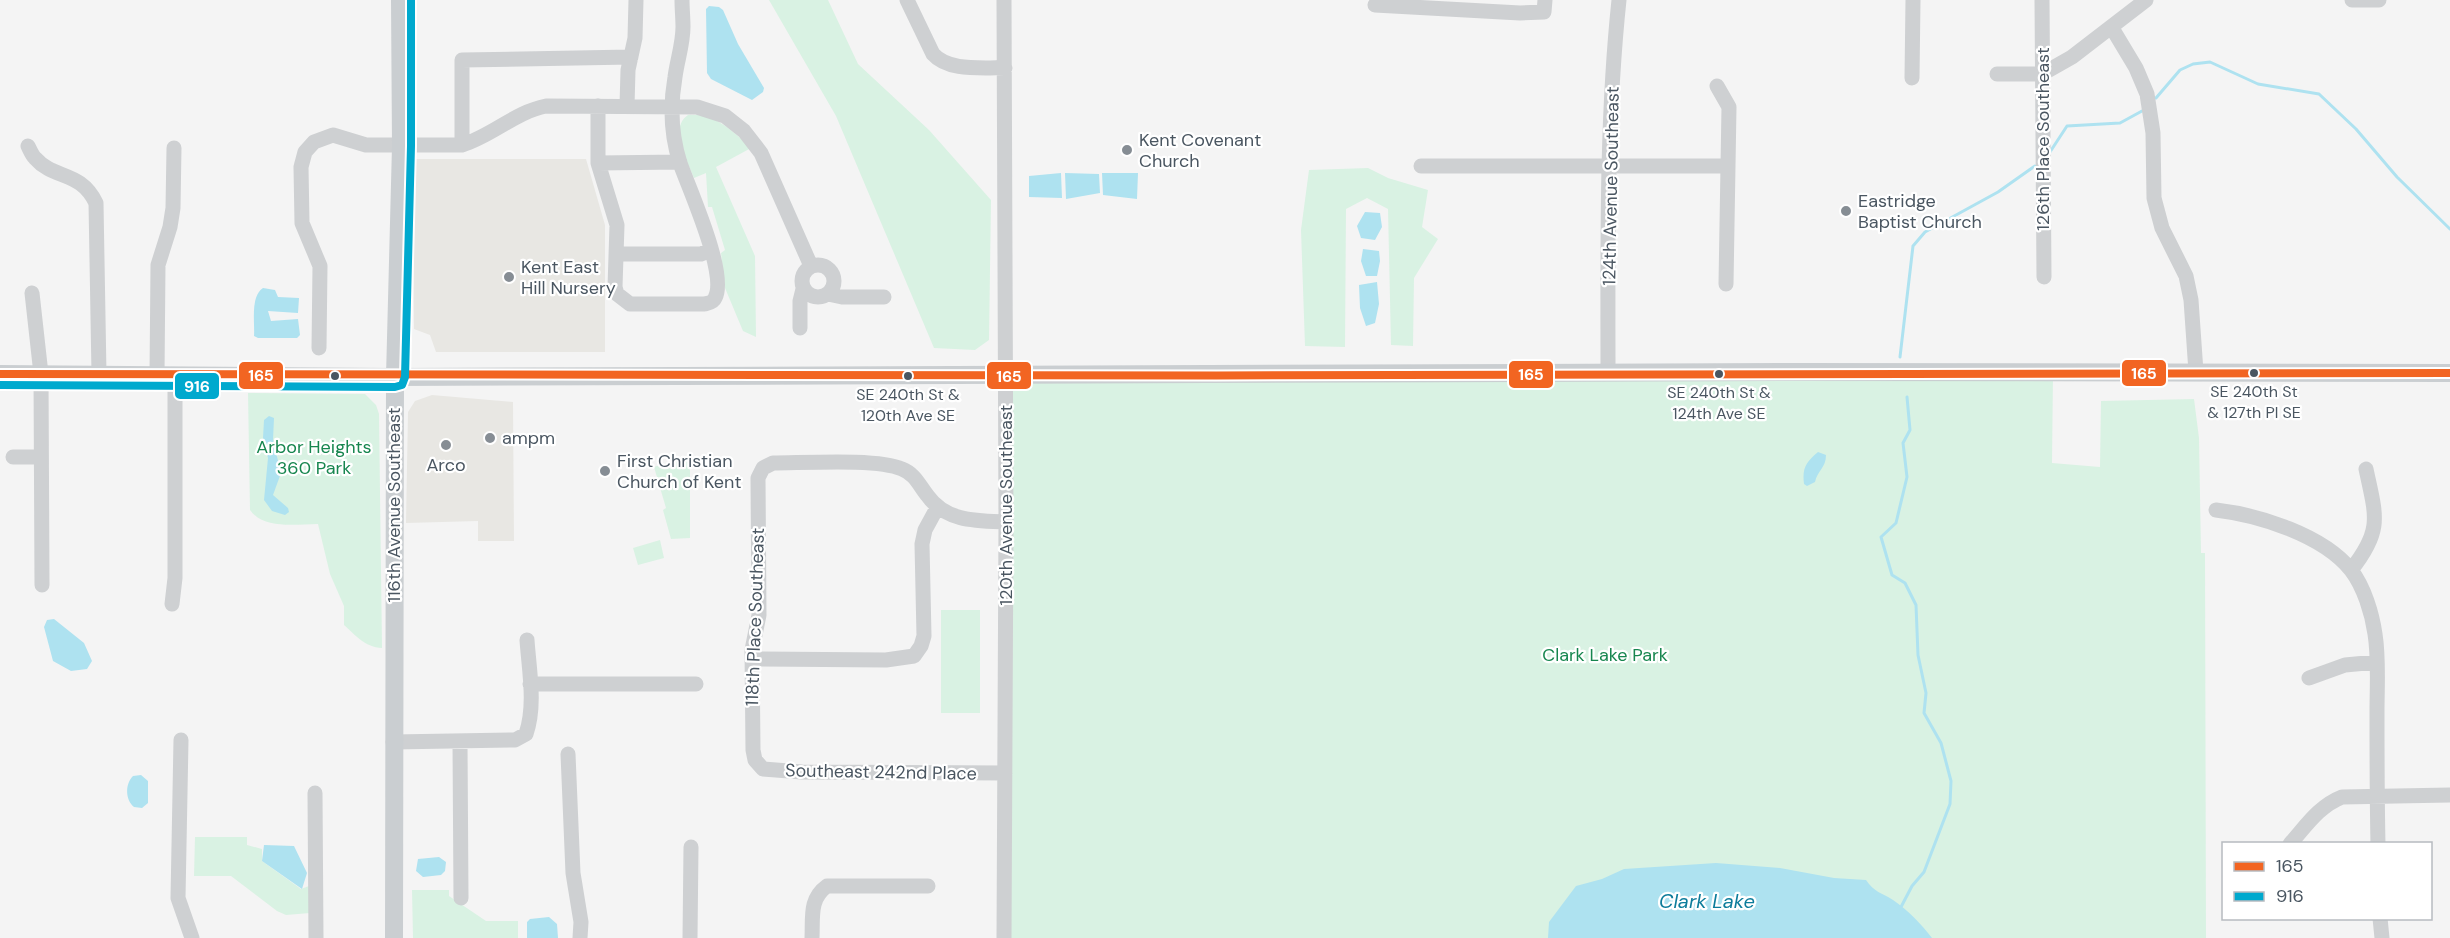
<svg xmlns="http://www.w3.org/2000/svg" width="2450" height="938" font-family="'DM Sans',sans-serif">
<rect width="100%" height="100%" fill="#f4f4f4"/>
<path fill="#e8e7e3" d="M413,159h173l19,66v127h-169l-6,-17 -16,-6z
M432,395l81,7 1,139h-36v-20l-72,2 2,-111 7,-11z"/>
<path fill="#d9f2e3" d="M769,0h59l30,64 71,66 62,70 -2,140 -14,10 -41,-2 -98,-232z
M688,115c26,-3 46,17 63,33l-35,19 39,89 1,81 -13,-6 -18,-43 -4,-35 4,-3 -13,-43h-4l-2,-34 -12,5c-6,-16 -26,-50 -6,-63z
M1368,168l20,10 40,12 -6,37 16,12 -24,39 -1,68 -22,-1 -3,-136 -21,-11 -21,11 -1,138 -40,-1 -4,-116 8,-60z
M1006,374h1047l-1,89 48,4 1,-66 93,-2 5,39 2,115h4l1,385h-1202z
M248,393l117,1 11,11 3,9 3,234c-17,-1 -26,-12 -38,-23v-19l-14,-32 -12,-50c-22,0 -54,6 -68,-14z
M690,455v83l-19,1 -8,-29 3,-2 -12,-41z
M660,540l4,18 -26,7 -5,-17z
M941,610h39v103h-39z
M195,837h52v8l15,4v12l39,28 8,-3 1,27 -24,2 -9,-4 -46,-35h-37z
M412,890h37v6l37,25h32v17h-105z"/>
<path fill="#aee2f0" d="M709,6l10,1 4,3 15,34 26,44 -1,4 -11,8 -41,-21 -4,-6 -1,-64z
M1061,173l1,25 -33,-1v-21z
M1065,173l34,1 1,19 -34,6z
M1102,173h36l-1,26 -34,-4z
M1365,212l15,1 2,14 -7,13 -14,-2 -4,-12z
M1363,249l16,2 1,10 -3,15h-11l-5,-15z
M1377,282l2,22 -4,19 -9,3 -6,-18 -1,-23z
M263,288l12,2 3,7 21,1 -1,15 -30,-2 3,10 27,-2 2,16 -3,3h-39l-4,-2c1,-14 -4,-39 9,-48z
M269,416l5,2 -1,22 8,33 -8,22 15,13 1,4 -4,3 -13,-4 -8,-11 4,-42 -5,-20 1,-18z
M1818,452l8,3c0,13 -9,16 -11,27l-8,4 -3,-2c-2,-16 2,-22 14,-32z
M54,619l30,24 8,18 -5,8 -16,2 -18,-10 -9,-34 3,-7z
M141,775l7,6v22l-6,5 -8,-1c-9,-7 -9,-23 -1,-31z
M264,845l30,1 13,27 -5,16 -40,-28z
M439,857l7,5 -1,9 -4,4 -18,2 -7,-6 2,-12z
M1716,863l64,5 54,10 32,2c8,12 16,13 27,20 15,10 28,24 39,38h-384l1,-16 27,-36 26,-7 22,-10z
M549,917l8,7 1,14h-31v-16l3,-3z"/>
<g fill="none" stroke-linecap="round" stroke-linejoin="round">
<path stroke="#aee2f0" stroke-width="3" d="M2156,98l24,-28 13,-6 17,-2 48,22 61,10 37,35 41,48 53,52
M2050,152l17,-26 53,-3 22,-12
M1900,357l13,-111 12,-14 73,-40 37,-26
M1901,907l11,-21 12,-14 26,-68 1,-23 -10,-38 -17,-30 2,-20 -8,-38 -2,-50 -11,-22 -13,-8 -11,-38 15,-14 11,-46 -4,-34 7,-13 -3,-33"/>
<path stroke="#ced0d2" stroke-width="15" d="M907,0l26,54c16,18 50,13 72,14
M2042,0l2,277
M2352,0h27
M1375,5l145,8 24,-1 1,-12
M2112,28l24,40 11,26 6,39 1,65 8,30 24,48 5,24 5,72
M1997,74h45l30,-17 74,-57
M1912,78l1,-78
M1717,86l12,21 -3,177
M598,106v57l19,62 -2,62 2,7 13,10h74c4,-1 9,-1 11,-6 13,-24 -26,-109 -35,-135 -9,-28 -10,-57 -5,-86 2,-16 8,-33 8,-50 0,-9 -1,-18 -1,-27
M627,106l1,-36 7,-32 1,-38
M462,145v-85l169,-3
M28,146c2,4 4,9 7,12 19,22 45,12 61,45l3,171
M598,163l82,-1
M1421,166h307
M616,254h85l10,-4
M802 281a16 16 0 1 1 32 0a16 16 0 1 1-32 0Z
M32,293l9,81 1,211
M828,294l14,3h42
M800,328v-27l3,-12
M319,348l1,-82 -18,-43 -1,-56 4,-15 9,-10 19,-7 33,10h96c30,-9 53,-33 84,-39l151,1 28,9 19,15 17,22 50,113
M1608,373c0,-124 -2,-250 11,-373
M157,375l1,-110 12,-38 3,-19 1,-60
M13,457h28
M2216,510c43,5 107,25 135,60 13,17 21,43 24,64 4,25 2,52 2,77 0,44 0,88 1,133
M2351,570c32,-40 25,-54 15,-101
M172,604l3,-26v-203
M752,659l134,1 28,-4 7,-10 3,-10 -2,-92 3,-14 12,-22
M2309,678l36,-13 32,-3
M530,684h166
M181,740l-3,158 14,40
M393,742l122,-2 11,-6c10,-29 3,-64 1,-94
M460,743l1,155
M568,754l5,119 8,49 -1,16
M1005,773l-203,-1 -39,-3 -8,-9 -2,-10 -1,-100 7,-35 -1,-137 5,-10 10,-5c30,0 105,-5 129,6 13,5 17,16 25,26 19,27 50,26 79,27
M315,793l1,145
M2290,844c16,-18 29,-38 52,-47l108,-2
M2380,918l2,20
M690,938l1,-91
M812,938c1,-21 -3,-39 15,-52h101
M1004,938l2,-416 -2,-522"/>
<path stroke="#caced1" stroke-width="18" d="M0,374l395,3 1398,-5 657,1
M394,938l1,-561 6,-231 -1,-146"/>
<g stroke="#fff" stroke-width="12">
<path id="bus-1" d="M0,374c817,6 1633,-2 2450,-1"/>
</g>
<g stroke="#fff" stroke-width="12">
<path id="bus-2" d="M0,385l395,2 7,-2 3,-8 6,-231v-146"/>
</g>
<use href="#bus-1" stroke="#f26522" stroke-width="8"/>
<use href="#bus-2" stroke="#00a9ce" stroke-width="8"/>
</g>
<g fill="#868d94" stroke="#fff" stroke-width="2">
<circle cx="1127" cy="150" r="6"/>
<circle cx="1846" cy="211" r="6"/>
<circle cx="509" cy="277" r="6"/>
<circle cx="490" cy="438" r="6"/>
<circle cx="446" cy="445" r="6"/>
<circle cx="605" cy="471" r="6"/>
</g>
<g fill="#4a5661" stroke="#fff" stroke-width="2">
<circle cx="2254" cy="373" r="5"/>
<circle cx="1719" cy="374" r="5"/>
<circle cx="335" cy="376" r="5"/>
<circle cx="908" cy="376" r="5"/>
</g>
<g text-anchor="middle" stroke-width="4.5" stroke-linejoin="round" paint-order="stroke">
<g font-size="16" fill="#4a5661" stroke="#fff">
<text x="2254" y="397">SE 240th St<tspan x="2254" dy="21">&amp; 127th Pl SE</tspan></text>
<text x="1719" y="398">SE 240th St &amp;<tspan x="1719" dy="21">124th Ave SE</tspan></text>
<text x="908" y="400">SE 240th St &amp;<tspan x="908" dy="21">120th Ave SE</tspan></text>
</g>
<g font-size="18" fill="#4a5661" stroke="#fff">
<text transform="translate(2043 139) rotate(-90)" y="6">126th Place Southeast</text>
<text transform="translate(1611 186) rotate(-89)" y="6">124th Avenue Southeast</text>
<text transform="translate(394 505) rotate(-90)" y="6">116th Avenue Southeast</text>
<text transform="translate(1006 505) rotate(-90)" y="6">120th Avenue Southeast</text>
<text transform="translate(755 617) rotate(-88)" y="6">118th Place Southeast</text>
<text transform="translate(881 772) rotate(1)" y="6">Southeast 242nd Place</text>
</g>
<g font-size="18" fill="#4a5661" stroke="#fff" text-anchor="start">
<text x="1139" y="146">Kent Covenant<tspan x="1139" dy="21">Church</tspan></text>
<text x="1858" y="207">Eastridge<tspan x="1858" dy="21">Baptist Church</tspan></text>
<text x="521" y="273">Kent East<tspan x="521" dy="21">Hill Nursery</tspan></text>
<text x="502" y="444">ampm</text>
<text x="617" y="467">First Christian<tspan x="617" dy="21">Church of Kent</tspan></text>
<text x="446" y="471" text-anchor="middle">Arco</text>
</g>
<g font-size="18" fill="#17864f" stroke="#fff">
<text x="314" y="453">Arbor Heights<tspan x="314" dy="21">360 Park</tspan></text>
<text x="1605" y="661">Clark Lake Park</text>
</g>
<g font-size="20" font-style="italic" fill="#0c7c9b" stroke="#fff">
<text x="1707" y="908">Clark Lake</text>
</g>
</g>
<g stroke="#fff" stroke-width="2">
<rect x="2121" y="359" width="46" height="28" rx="6" fill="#f26522"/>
<rect x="1508" y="360" width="46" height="29" rx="6" fill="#f26522"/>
<rect x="238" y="361" width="46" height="29" rx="6" fill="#f26522"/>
<rect x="986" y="361" width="46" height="29" rx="6" fill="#f26522"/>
<rect x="174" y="372" width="46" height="28" rx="6" fill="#00a9ce"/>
</g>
<g font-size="16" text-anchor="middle" font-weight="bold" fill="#fff">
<text x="2144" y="379">165</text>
<text x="1531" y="380">165</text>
<text x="261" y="381">165</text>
<text x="1009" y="382">165</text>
<text x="197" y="392">916</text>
</g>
<rect x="2222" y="842" width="210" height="78" fill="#ffffff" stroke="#b7bbc0" stroke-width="1.5"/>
<rect x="2234" y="862" width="30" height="9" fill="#f26522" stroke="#b7bbc0" stroke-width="1.5"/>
<text x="2276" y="872" font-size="18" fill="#4a5661">165</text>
<rect x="2234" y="892" width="30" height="9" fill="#00a9ce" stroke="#b7bbc0" stroke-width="1.5"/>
<text x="2276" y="902" font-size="18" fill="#4a5661">916</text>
</svg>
